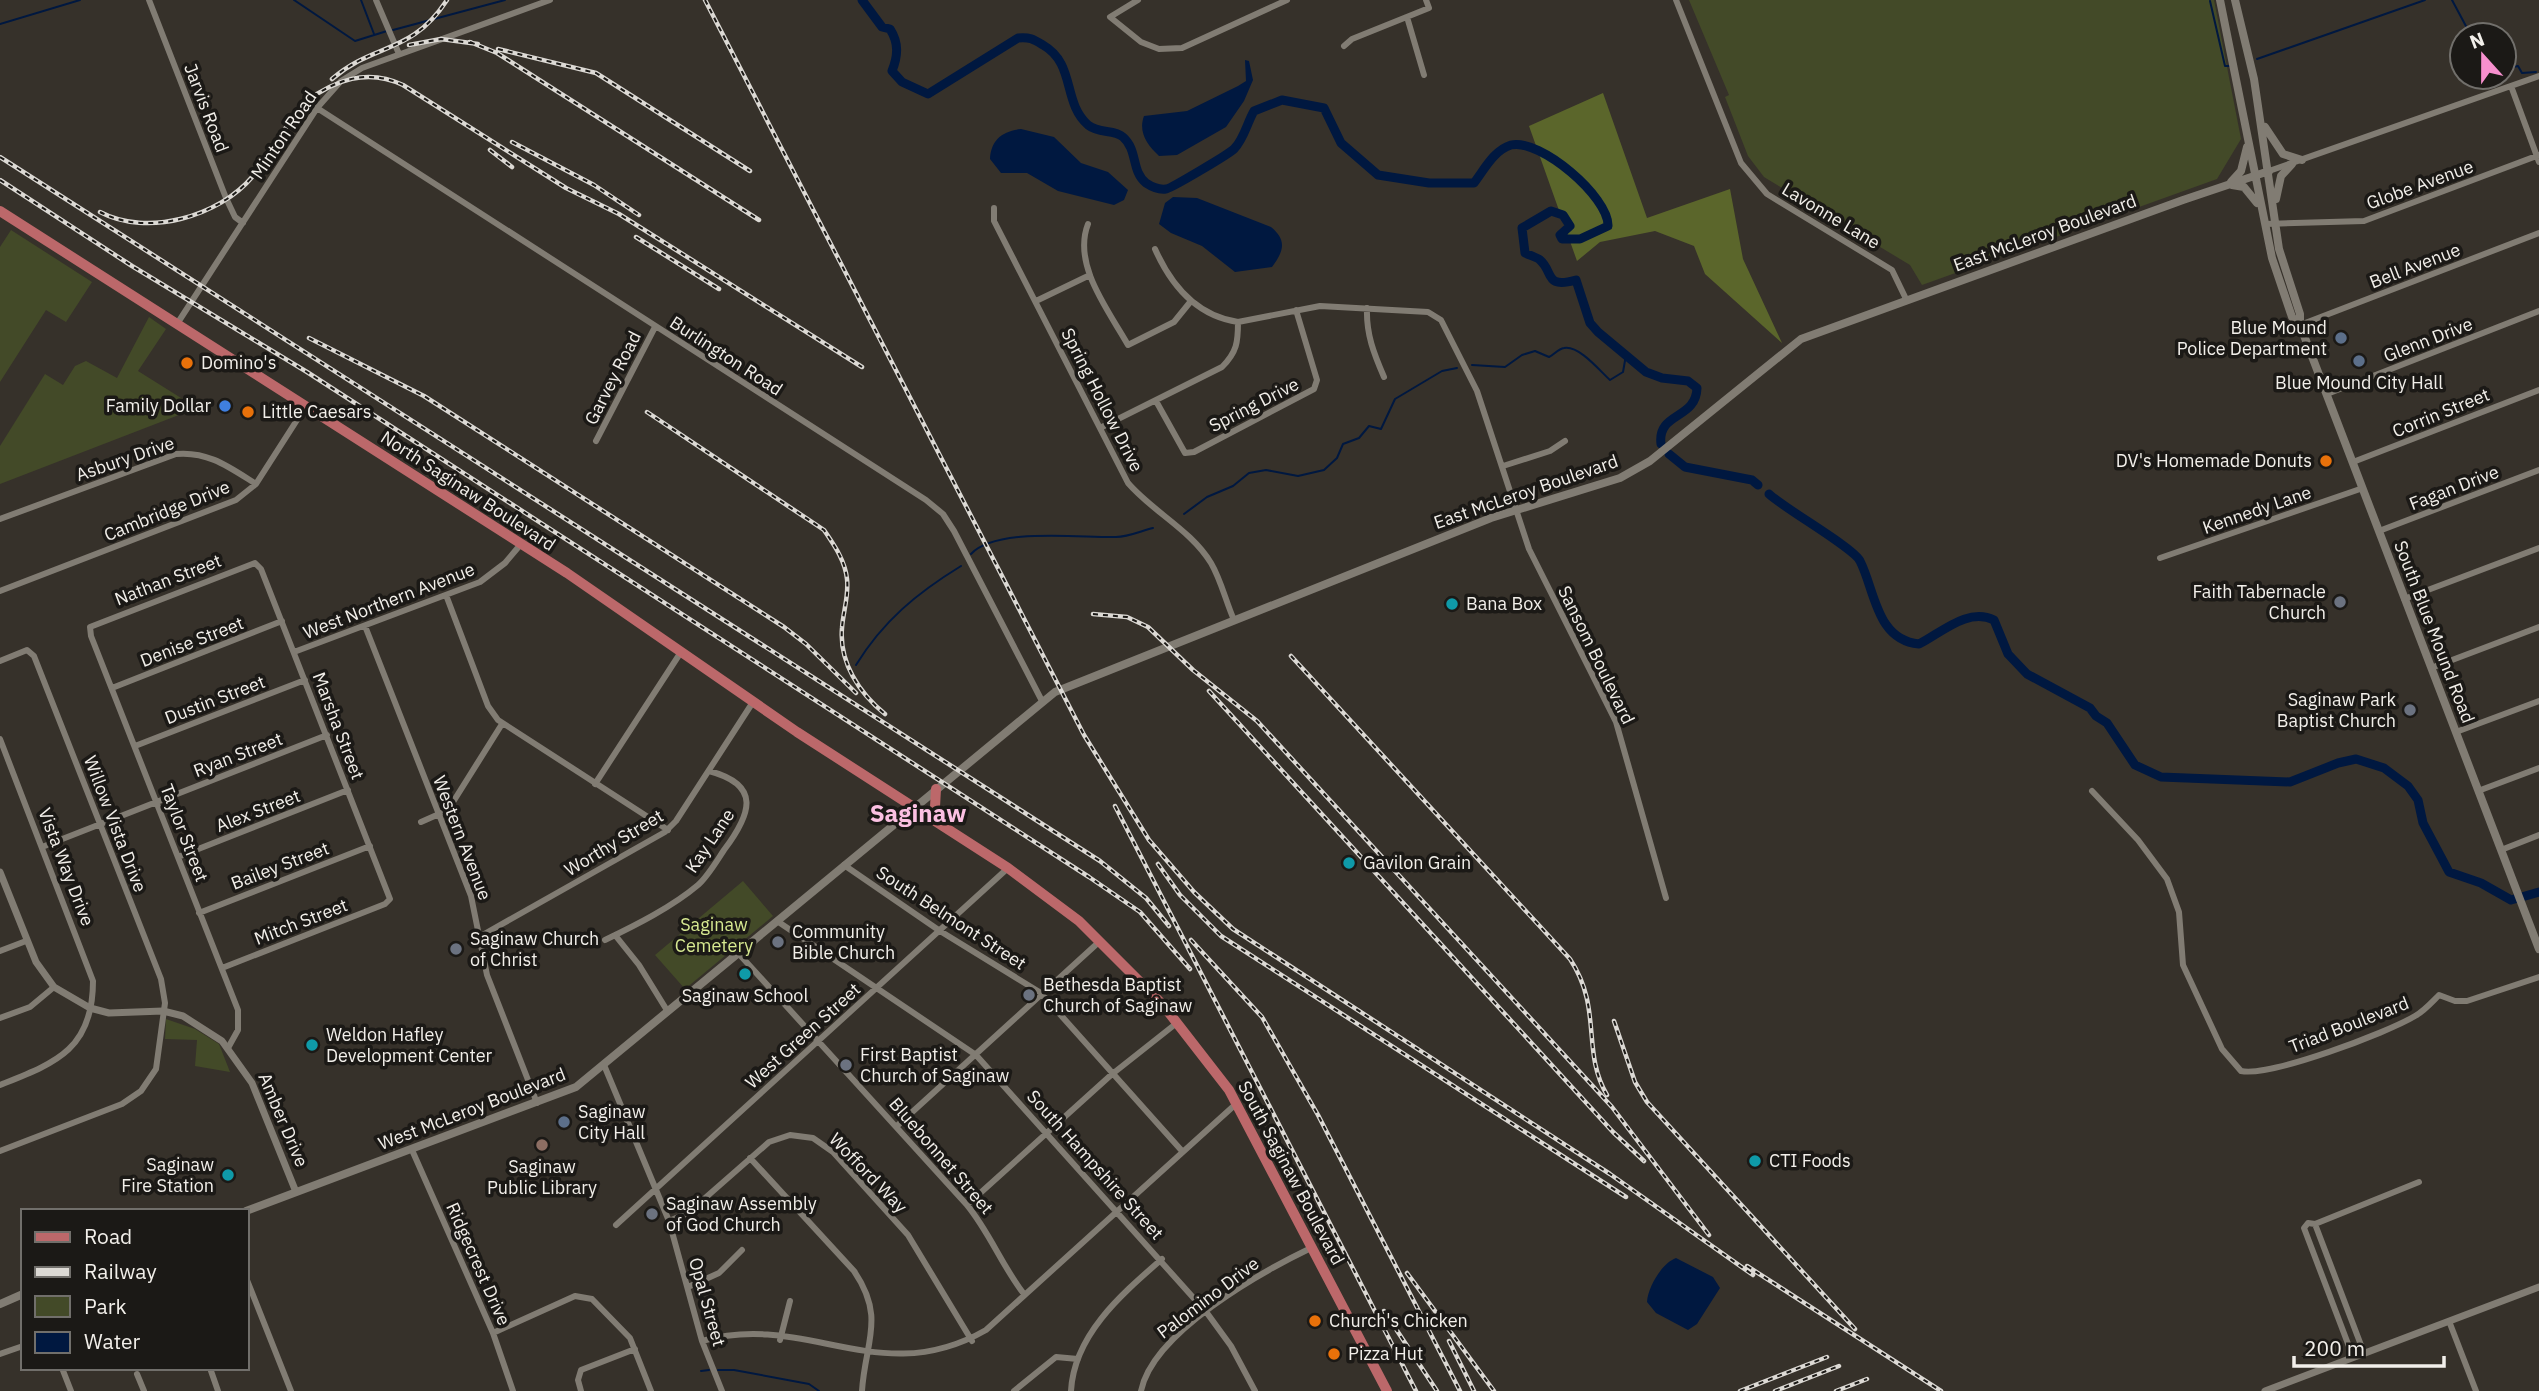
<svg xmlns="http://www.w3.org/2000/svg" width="2539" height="1391" font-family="'IBM Plex Sans',sans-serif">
<rect width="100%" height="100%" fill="#36312a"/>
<path fill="#434a28" d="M1689,0h525l27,139 -24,40 -295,106 -12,-20 -146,-88 -16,-21 -23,-59 4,-2z
M11,230l81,52 -26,40 -20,-12 -46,72v-135z
M149,317l17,12 -28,42 59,37 -197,76v-38l45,-72 18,11 12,-19 11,-5 31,17z
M743,881l30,35 -88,73 -30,-34z
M166,1019l29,10 24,15 11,28 -35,-6 2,-26 -32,-1z"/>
<path fill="#5b662b" d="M1603,93l44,125 83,-29 13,70 39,84 -77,-69 -11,-28 -39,-15 -55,11 -23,19 -48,-135z"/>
<path fill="#001840" d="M1245,60l4,1 4,19 -9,21 -18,26 -49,28 -18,1c-12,-11 -21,-24 -15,-40l43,-5 51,-25 8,-5z
M1021,129l33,8 27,26 27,9 20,18 -4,10 -10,5 -56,-14 -31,-18h-26l-11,-14c1,-19 12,-28 31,-30z
M1173,197l24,1 74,29c16,13 13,24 1,40l-37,5 -33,-26 -31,-13 -12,-9 6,-21z
M1676,1258l37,19 7,11 -23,36 -9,6 -32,-17 -9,-11c1,-15 15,-39 29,-44z"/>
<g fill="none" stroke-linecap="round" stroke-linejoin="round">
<path stroke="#001840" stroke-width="2" d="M294,0l61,41 32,-10
M361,0l13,34
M2452,0l15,28h5l4,7
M2210,1l15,65h4
M0,24l80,-24
M393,30l112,-30
M2257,59l168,-59
M2504,69l14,-3 4,7 14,-1
M1472,365l33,2 17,-12 13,-4 14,6c6,-3 9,-8 15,-9 15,-3 36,23 46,32l13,-8 3,-17
M1184,514l23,-17 26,-11 16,-13 17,-3 32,6 26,-6 13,-12 6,-14 16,-6 10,-12 12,3 14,-30 47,-28 15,-3
M971,554c25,-27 110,-16 145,-17 12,0 25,-6 37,-9
M856,665c27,-44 61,-72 105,-99
M718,1370h16l75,14 10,7
M701,1371l8,-1"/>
<path stroke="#001840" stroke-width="9" d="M862,0l20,27 8,2c9,14 8,27 2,42l10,11 26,12 90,-56c12,-1 15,1 25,7 33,19 19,57 45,80 11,9 26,4 35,12 15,13 8,34 23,46 6,4 12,7 20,6 4,0 63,-35 68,-40 10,-10 13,-26 20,-38l28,-11 42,8 17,35 37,32 51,8h45c10,-13 20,-33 37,-38 29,-7 98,52 97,81l-28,13h-18l-2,-4 10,-9 -7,-11 -12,-4 -29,17 3,25c4,2 13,5 15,7 14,12 4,29 36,20l14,43 8,9 48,40 16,6 26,3 9,7c-1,32 -40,24 -36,56
M1669,454l16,13 67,13 6,5
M1769,494c16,15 85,54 91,67 15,29 16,79 59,83 22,-11 49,-37 75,-24l14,34 19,20 63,34 6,8 11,7 28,42 26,12 129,5 48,-19 18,-4 28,9 24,18 10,14 5,23 26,49 32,11 30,17 28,-8"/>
<path stroke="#817c73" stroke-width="6" d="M149,0l77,198 9,19 8,6
M376,0l23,54
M1138,0l-28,17 31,25 18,7 23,-1 105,-48
M1676,0l65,163 26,31 125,76 15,31
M1407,17l17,58
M1344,46l8,-7 77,-31 -3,-8
M2511,86l28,76
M317,108l609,392 17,14 11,17 88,170
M2269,171l270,-95
M994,208v13l134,262c25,29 63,47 83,80 10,17 15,39 23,57
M1088,224c-16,41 21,87 40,121l46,-23 17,-21
M2265,224l99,-3 175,-66
M1155,249c16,36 42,67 83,73l82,-16 108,6 13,8 36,71 52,158 87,173 50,176
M1036,301l54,-26
M1367,308c-1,26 7,46 17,69
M177,324l140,-216 24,-27 21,-13 188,-68
M2300,325l239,-92
M2327,394l212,-83
M1156,401l29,52 9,-1 120,-63 3,-9 -21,-70
M1102,427l120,-60c15,-15 16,-25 16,-45
M596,441l59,-114
M2353,462l186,-72
M1503,466l47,-15 15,-10
M0,519l176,-65c32,-3 53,13 80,30
M2379,531l160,-61
M2160,558l203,-70
M0,591l236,-91 20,-16 50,-78
M446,595l42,111 10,14 170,110
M2404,599l135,-51
M365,626l106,270 16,79 50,128
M294,652l186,-70 25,-19 16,-19
M0,661l27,-11 7,6 127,323 4,24 -9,66 -15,22 -19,13 -122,47
M2431,668l108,-41
M112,688l170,-67
M2456,732l83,-31
M0,739l93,242c0,69 -38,82 -93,104
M135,746l170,-66
M595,784l86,-132
M2092,791l46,49 29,39 12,33 4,53 39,84 19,22c29,6 146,-38 174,-55 9,-5 16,-13 24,-21l16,6h12l72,-24
M2478,791l61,-23
M421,822l27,-12 54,-86
M42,847l285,-112
M2501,850l38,-15
M178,857l170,-67
M844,865l96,66 101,62 141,158
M199,913l171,-67
M777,921l199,134 231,258 24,33 24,45
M615,935l24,30 29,47
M479,937l186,-105 11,-11 77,-119
M605,940c31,-15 67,-33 93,-55 10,-9 18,-23 26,-35 27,-36 38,-65 -15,-79
M0,951l26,-10
M739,954l228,251c23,28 35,61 57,89
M222,968l163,-64 5,-5 -129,-330 -6,-6 -165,64 1,9 147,374v20l-10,18
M0,1018l30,-11 24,-20
M604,1065l65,156 33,120 20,50
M898,1125l202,-184
M412,1150l81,183 20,58
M750,1158l104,113c32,47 11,71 8,120
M967,1205l144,-130 67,-53
M669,1221l19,-8 81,-71 21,-7 23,3 20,14 75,83 64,106
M2315,1224l49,129
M616,1225l392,-357
M247,1280l44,111
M688,1287l31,-14 23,-23
M2449,1321l27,70
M493,1333l82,-37 17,3 38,39 21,53
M780,1340l10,-39
M702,1341c105,-30 178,50 284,-11l251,-227
M0,1354l23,-8
M2353,1357l-49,-129 4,-5 7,1 104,-42
M62,1368l9,23
M210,1368l8,23
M137,1374l7,17
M581,1391l-3,-11 3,-10 54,-21
M1014,1391l42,-34 22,2
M1071,1391c3,-57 52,-98 91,-132
M1141,1391c12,-59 120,-119 172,-144"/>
<path stroke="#817c73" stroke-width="7" d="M0,872l36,90 18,25 36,21 19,5 54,-2 20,5 39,25 30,42 44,109
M2265,1391l274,-104"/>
<path stroke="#817c73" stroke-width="8" d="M2220,0l52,258 20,59 8,8
M2235,0l19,79 25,170 21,65v11l239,624
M2265,127l18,27 19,6
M2231,182l10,-11 6,-24
M2232,185l12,2 13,16
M2276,199l5,-23 11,-12
M246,1211l330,-124 479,-395 436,-174 129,-40 30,-17 151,-122 382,-139 86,-29
M0,1304l23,-10"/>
<path stroke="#bc686a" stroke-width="10" d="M0,211l567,362 230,159 211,136 71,53 84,84 66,85 158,301
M936,789l-1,18 9,19"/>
<g stroke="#dcd9d4" stroke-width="4.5">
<path id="rail" d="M705,0l379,735 65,105 45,52 39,37 377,245 143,101
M470,42l27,11 262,167
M409,45l32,-6 37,5
M498,49l98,24 154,98
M332,79c43,-37 79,-24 115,-79
M305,102c30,-22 62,-34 98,-17l163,103 53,26 243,153
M512,142l82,43 45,30
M490,150l22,17
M0,157l1100,704 46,37 23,28
M0,180l132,86 175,106 782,505 51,35 50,57
M100,212c47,25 119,5 153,-36 21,-24 33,-57 58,-78
M636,237l83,52
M309,338l115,58 360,231 22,17 50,49
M647,412l177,118c10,15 21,30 23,49 2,17 -4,33 -5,49 -3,34 17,65 43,86
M1093,614l34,3 21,10 45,43 64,51 355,386 97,128
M1291,656l279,303c33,50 11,92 37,136
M1209,691l404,441 31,29
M1115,806l301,585
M1158,864l22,31 41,41 405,261
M1191,940l71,77 56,98 142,276
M1614,1021l21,61 12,20 208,227
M1747,1266l194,125
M1407,1273l87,118
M1384,1311l53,80
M1449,1341l25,50
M1740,1391l87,-34
M1775,1391l64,-25
M1836,1391l31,-12"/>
</g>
<use href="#rail" stroke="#1b1916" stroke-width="2" stroke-dasharray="5" stroke-linecap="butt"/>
</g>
<g fill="#5c6f8a" stroke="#1b1916" stroke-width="2.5">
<circle cx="2341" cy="338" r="7"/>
<circle cx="2359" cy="361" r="7"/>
<circle cx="564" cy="1122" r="7"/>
</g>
<g fill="#e8710a" stroke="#1b1916" stroke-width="2.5">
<circle cx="187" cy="363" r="7"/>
<circle cx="248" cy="412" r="7"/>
<circle cx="2326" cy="461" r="7"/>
<circle cx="1315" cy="1321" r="7"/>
<circle cx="1334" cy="1354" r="7"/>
</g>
<circle fill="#3f7fe0" stroke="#1b1916" stroke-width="2.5" cx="225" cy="406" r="7"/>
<g fill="#6b7280" stroke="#1b1916" stroke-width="2.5">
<circle cx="2340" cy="602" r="7"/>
<circle cx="2410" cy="710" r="7"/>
<circle cx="778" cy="942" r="7"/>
<circle cx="456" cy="949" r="7"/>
<circle cx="1029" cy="995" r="7"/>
<circle cx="846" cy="1065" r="7"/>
<circle cx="652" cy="1214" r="7"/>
</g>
<g fill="#0f9aa8" stroke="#1b1916" stroke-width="2.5">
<circle cx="1452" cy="604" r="7"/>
<circle cx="1349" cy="863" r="7"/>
<circle cx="745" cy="974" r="7"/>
<circle cx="312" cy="1045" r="7"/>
<circle cx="1755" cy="1161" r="7"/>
<circle cx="228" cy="1175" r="7"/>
</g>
<circle fill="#8d6e63" stroke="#1b1916" stroke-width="2.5" cx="542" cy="1145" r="7"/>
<g text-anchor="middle" stroke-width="7" stroke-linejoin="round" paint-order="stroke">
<g font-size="18" fill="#f2efea" stroke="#1b1916">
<text transform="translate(206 108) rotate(69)" y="6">Jarvis Road</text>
<text transform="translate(284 135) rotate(-56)" y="6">Minton Road</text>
<text transform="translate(2420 185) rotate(-20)" y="6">Globe Avenue</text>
<text transform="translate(1831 216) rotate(31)" y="6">Lavonne Lane</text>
<text transform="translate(2045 233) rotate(-20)" y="6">East McLeroy Boulevard</text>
<text transform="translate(2415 266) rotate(-21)" y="6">Bell Avenue</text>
<text transform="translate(2428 340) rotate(-21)" y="6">Glenn Drive</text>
<text transform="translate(726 356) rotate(33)" y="6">Burlington Road</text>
<text transform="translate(613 378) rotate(-63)" y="6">Garvey Road</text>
<text transform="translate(1102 400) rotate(63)" y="6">Spring Hollow Drive</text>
<text transform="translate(1254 405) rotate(-27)" y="6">Spring Drive</text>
<text transform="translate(2441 413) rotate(-22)" y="6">Corrin Street</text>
<text transform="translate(125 459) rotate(-19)" y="6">Asbury Drive</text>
<text transform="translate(2454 488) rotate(-21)" y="6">Fagan Drive</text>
<text transform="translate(468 491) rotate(33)" y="6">North Saginaw Boulevard</text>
<text transform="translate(1526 492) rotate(-19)" y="6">East McLeroy Boulevard</text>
<text transform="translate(2257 510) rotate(-19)" y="6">Kennedy Lane</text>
<text transform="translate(167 511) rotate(-22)" y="6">Cambridge Drive</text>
<text transform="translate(168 580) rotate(-21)" y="6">Nathan Street</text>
<text transform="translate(389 601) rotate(-21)" y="6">West Northern Avenue</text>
<text transform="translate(2434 632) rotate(69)" y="6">South Blue Mound Road</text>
<text transform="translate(192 642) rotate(-21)" y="6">Denise Street</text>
<text transform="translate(1596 655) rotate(64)" y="6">Sansom Boulevard</text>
<text transform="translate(215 700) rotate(-21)" y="6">Dustin Street</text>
<text transform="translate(338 726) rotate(69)" y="6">Marsha Street</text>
<text transform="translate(238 755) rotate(-21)" y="6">Ryan Street</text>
<text transform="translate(258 811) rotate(-21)" y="6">Alex Street</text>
<text transform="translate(115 824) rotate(69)" y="6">Willow Vista Drive</text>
<text transform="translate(184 833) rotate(69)" y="6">Taylor Street</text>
<text transform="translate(462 838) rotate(69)" y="6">Western Avenue</text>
<text transform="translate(710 841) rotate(-56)" y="6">Kay Lane</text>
<text transform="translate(614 843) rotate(-31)" y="6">Worthy Street</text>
<text transform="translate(280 866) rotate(-21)" y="6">Bailey Street</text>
<text transform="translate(66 867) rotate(69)" y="6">Vista Way Drive</text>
<text transform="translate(951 918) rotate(33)" y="6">South Belmont Street</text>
<text transform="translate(301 922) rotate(-21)" y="6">Mitch Street</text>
<text transform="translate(2349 1025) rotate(-21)" y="6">Triad Boulevard</text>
<text transform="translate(803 1036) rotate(-42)" y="6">West Green Street</text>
<text transform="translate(472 1109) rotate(-21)" y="6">West McLeroy Boulevard</text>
<text transform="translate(283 1120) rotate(67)" y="6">Amber Drive</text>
<text transform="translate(941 1156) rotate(49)" y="6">Bluebonnet Street</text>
<text transform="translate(1095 1165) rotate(48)" y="6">South Hampshire Street</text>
<text transform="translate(868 1173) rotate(46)" y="6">Wofford Way</text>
<text transform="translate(1291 1173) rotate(62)" y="6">South Saginaw Boulevard</text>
<text transform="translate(478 1264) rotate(66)" y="6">Ridgecrest Drive</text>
<text transform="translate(1208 1298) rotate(-37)" y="6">Palomino Drive</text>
<text transform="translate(707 1302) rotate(74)" y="6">Opal Street</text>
</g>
<g font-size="18" fill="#f2efea" stroke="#1b1916" text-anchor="start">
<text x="2327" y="334" text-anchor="end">Blue Mound<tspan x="2327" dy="21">Police Department</tspan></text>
<text x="201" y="369">Domino's</text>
<text x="2359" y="389" text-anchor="middle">Blue Mound City Hall</text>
<text x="211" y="412" text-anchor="end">Family Dollar</text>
<text x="262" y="418">Little Caesars</text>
<text x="2312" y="467" text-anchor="end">DV's Homemade Donuts</text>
<text x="2326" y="598" text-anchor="end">Faith Tabernacle<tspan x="2326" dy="21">Church</tspan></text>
<text x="1466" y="610">Bana Box</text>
<text x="2396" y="706" text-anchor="end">Saginaw Park<tspan x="2396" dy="21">Baptist Church</tspan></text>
<text x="1363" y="869">Gavilon Grain</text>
<text x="792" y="938">Community<tspan x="792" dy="21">Bible Church</tspan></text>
<text x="470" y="945">Saginaw Church<tspan x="470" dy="21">of Christ</tspan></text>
<text x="1043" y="991">Bethesda Baptist<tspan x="1043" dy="21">Church of Saginaw</tspan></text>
<text x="745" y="1002" text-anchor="middle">Saginaw School</text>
<text x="326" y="1041">Weldon Hafley<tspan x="326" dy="21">Development Center</tspan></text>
<text x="860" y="1061">First Baptist<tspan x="860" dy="21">Church of Saginaw</tspan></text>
<text x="578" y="1118">Saginaw<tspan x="578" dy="21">City Hall</tspan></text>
<text x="1769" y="1167">CTI Foods</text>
<text x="214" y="1171" text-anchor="end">Saginaw<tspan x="214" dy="21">Fire Station</tspan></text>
<text x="542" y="1173" text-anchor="middle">Saginaw<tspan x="542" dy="21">Public Library</tspan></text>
<text x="666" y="1210">Saginaw Assembly<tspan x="666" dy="21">of God Church</tspan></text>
<text x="1329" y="1327">Church's Chicken</text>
<text x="1348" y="1360">Pizza Hut</text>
</g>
<g font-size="18" fill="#d7e991" stroke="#1b1916">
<text x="714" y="931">Saginaw<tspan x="714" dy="21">Cemetery</tspan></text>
</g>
<g font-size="24" font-weight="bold" fill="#fbc0e2" stroke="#1b1916">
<text x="918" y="822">Saginaw</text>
</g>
</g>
<rect x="21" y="1209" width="228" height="161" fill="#1b1916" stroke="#716f6b" stroke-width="2"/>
<rect x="35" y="1232" width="35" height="10" fill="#bc686a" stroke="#716f6b" stroke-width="2"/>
<text x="84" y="1244" font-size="21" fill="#f2efea">Road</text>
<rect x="35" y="1267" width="35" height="10" fill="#dcd9d4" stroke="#716f6b" stroke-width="2"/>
<text x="84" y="1279" font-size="21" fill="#f2efea">Railway</text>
<rect x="35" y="1296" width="35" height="21" fill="#434a28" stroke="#716f6b" stroke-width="2"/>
<text x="84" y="1314" font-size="21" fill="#f2efea">Park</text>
<rect x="35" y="1332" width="35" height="21" fill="#001840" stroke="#716f6b" stroke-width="2"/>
<text x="84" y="1349" font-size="21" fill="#f2efea">Water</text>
<g transform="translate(2483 56) rotate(339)"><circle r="33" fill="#1b1916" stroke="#716f6b" stroke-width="2"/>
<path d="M0-5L12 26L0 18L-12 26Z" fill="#f790ce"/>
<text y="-10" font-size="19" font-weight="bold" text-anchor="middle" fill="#f2efea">N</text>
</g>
<path d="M2294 1356v10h150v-10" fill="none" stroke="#f2efea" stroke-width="3.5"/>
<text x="2304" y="1356" font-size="21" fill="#f2efea" stroke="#1b1916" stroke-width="5" paint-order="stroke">200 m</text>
</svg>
